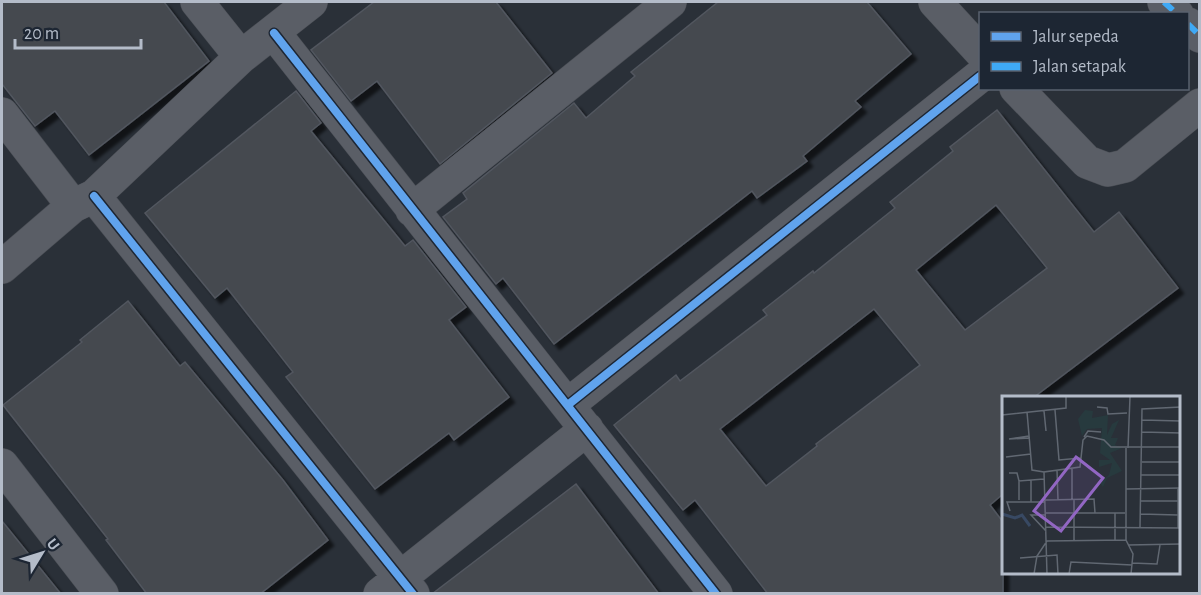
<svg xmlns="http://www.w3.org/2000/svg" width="1201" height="595" font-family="'Alegreya Sans',sans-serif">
<defs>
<filter id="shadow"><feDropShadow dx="5.5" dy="5.5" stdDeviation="1.5" flood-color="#0009"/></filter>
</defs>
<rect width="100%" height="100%" fill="#2a3038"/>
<path fill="#444950" stroke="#52575f" stroke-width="1.5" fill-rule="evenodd" filter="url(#shadow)" d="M2,2h162l45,59 -120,94 -34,-44 -20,15 -33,-42z
M374,2h122l56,71 -112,91 -63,-83 -26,20 -40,-51z
M718,2h149l44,52 -56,47 6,6 -58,49 4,5 -50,37 -5,-7 -198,153 -51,-66 -7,6 -53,-67 24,-18 -4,-6 111,-90 12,15 49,-42 -4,-4z
M296,91l25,32 -10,8 94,115 8,-6 53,67 -17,13 60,77 -55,43 -5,-7 -74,56 -89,-112 7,-5 -66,-84 -12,10 -70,-85z
M997,110l97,122 25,-20 59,76 -144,109h-31v97l-13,11 13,17v72h-235l-73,-94 -12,10 -69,-85 62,-50 4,6 87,-66 -4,-5 50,-39 1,2 81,-65 -5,-6 63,-51 -3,-4zM996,205l51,63 -82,62 -49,-60zM874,309l46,56 -104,79 1,2 -51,40 -46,-57z
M128,301l52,65 5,-4 98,118 45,60 -68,54h-113l-41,-54 2,-1 -105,-134 79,-63 -2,-2z
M576,484l83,110h-227l85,-65z
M2,521l59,73h-59z"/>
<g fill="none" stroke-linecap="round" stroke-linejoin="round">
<g stroke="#484c53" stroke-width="34">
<path id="minor" d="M197,2l44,55
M935,2l45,49
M1164,2l13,12
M1188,24l12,12
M274,33c147,187 295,373 442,561
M1016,88l71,74 21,8 17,-4 75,-61
M2,114l71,92
M94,196l319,398
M412,210l258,-208
M2,267l71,-61 21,-10 147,-139 70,-55
M569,404l411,-328
M2,465l100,129
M380,594l207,-165"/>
</g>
<use href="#minor" stroke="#5a5e66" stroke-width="33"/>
<path stroke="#3fa9f5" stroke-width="6" stroke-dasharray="12 6" stroke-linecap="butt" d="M1164,2l13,12
M1188,24l12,12"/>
<g stroke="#1d2633" stroke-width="11">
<path id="cycleway" d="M274,33c147,187 295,373 442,561
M94,196l319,398
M569,404l411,-328"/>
</g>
<use href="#cycleway" stroke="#60a3ed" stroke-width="8"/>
</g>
<g transform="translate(1002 396)">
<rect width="178" height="178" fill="#2a3038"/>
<path d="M83,14l8,1 -1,7 16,-3 -1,20 5,-11 7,-4 -8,18h7l-3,7 7,3 -12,5 12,18 -15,7 -4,9 -3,-4 9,-8 3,-12 -13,4v-7h11l-10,-7 2,-25 -15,1 -5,7 -4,-17z" fill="#273a3e"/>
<path fill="none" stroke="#384963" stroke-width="3" d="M0,118l13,4 7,-3 8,11"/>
<path fill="none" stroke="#616872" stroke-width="1.5" d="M95,11l10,1 1,6 19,-1M53,14l4,50 22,-2M42,15l2,20M25,16l5,58 12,2M0,19l64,-7v-11M140,24l39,1M140,36l39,1M82,41l4,-6 13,1M7,43l21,-1M7,43l20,-3M124,52v92l7,14 -2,20M126,52l2,-51M4,61l25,-3M140,66h39M70,72v31M55,74l1,30M7,77h8l2,8 25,-2M139,79h40M17,84v20M29,84v22M124,93l55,-1M72,103v41M43,104l49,-1 1,14M139,105h37M8,115l-3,-9h38M44,117h79M138,118l38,1M44,131l135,1M138,131l2,-118 39,-2M176,132v-40M44,135l-15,-16h15M113,144v-27M126,149l53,-1M18,162l37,-3 1,19M130,167l25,1 3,-19M32,178l3,-18 10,-15 79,-1M45,178l-3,-102 36,-5 3,-27 4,-4 17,4 7,7h70M67,178l2,-12 61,3"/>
<path fill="#9266c3" fill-opacity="0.15" stroke="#9266c3" stroke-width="3" d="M74,61l27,21 -42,53 -27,-20z"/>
<rect width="178" height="178" fill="none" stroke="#b4bcc9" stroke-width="3"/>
</g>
<rect width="1201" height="595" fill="none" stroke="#b4bcc9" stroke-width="6"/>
<rect x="979" y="12" width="210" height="78" fill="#1d2633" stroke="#59626f" stroke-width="1.5"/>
<rect x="991" y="32" width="30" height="9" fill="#60a3ed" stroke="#59626f" stroke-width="1.5"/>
<text x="1033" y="42" font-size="18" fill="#b4bcc9">Jalur sepeda</text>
<rect x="991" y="62" width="30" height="9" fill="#3fa9f5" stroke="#59626f" stroke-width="1.5"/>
<text x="1033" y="72" font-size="18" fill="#b4bcc9">Jalan setapak</text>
<g transform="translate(42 553) rotate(52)" stroke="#1d2633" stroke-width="4.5" paint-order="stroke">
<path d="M0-4.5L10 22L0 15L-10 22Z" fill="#b4bcc9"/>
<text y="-9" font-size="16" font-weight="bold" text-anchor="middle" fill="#b4bcc9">U</text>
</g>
<path d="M15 39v9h126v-9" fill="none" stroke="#b4bcc9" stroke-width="3"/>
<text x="24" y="39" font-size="18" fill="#b4bcc9" stroke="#1d2633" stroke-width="4.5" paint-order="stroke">20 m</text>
</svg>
